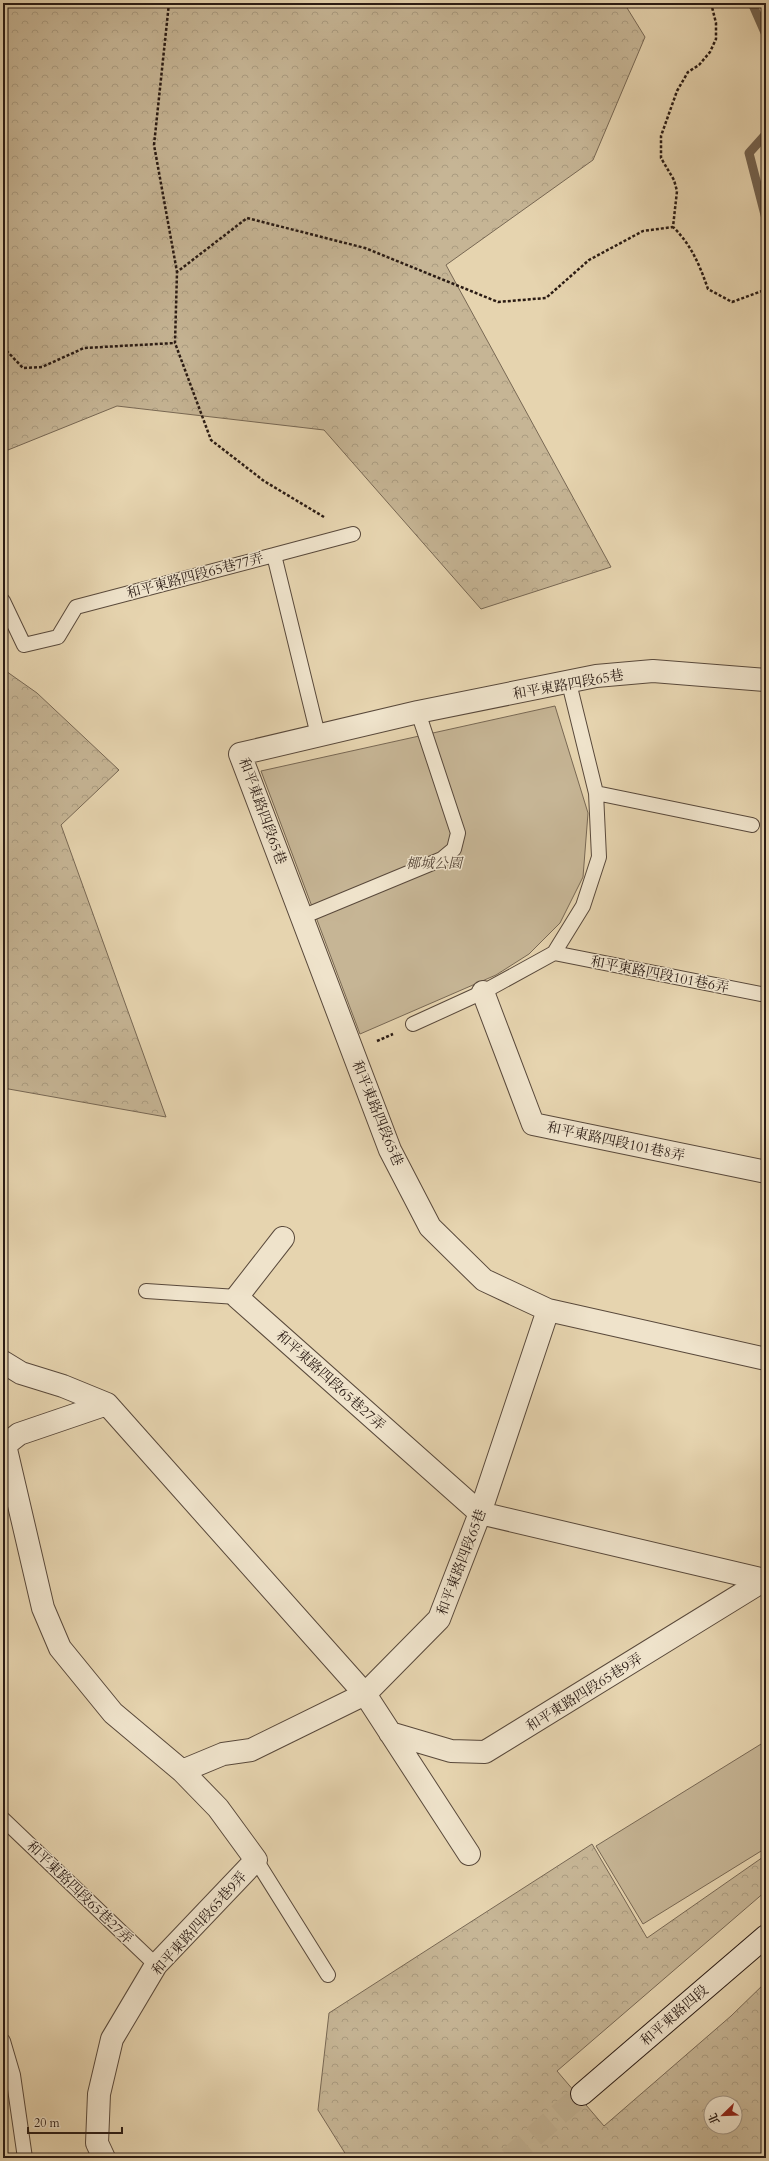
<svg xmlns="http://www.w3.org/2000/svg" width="769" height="2161" font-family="Cardo,'Noto Serif TC',serif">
<defs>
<pattern id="forest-crowns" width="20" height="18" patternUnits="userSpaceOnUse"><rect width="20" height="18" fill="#c6b595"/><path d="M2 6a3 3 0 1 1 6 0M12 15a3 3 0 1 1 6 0" fill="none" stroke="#aa9b80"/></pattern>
</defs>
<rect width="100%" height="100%" fill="#e6d4af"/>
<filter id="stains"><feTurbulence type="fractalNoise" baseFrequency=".005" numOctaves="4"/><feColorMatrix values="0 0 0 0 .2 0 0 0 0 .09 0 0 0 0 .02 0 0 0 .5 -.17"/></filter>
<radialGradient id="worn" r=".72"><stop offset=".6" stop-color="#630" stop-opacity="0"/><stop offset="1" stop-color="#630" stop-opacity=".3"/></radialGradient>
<path fill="url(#forest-crowns)" stroke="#786854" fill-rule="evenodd" d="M3,3h621l21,34 -52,123 -147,105 165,302 -130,42 -157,-179 -207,-24 -114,46z
M3,669l34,24 82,77 -58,55 105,292 -163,-29z
M592,1844l55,94 119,-83v36l-209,180 47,55 127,-110 35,-34v176h-418l-30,-48 11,-97zM711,2103h24v24h-24z"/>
<path fill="#c6b595" stroke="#786854" d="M555,706l33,107 -5,64 -23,46 -31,31 -33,21 -136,59 -99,-263z
M766,1741v107l-123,76 -47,-78z"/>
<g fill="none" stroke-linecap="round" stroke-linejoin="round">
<path stroke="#746451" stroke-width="9" d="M752,3l14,32
M766,134l-17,19 17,66"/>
<path stroke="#c0af90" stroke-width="22" stroke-dasharray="22 11" stroke-linecap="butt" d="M509,2158l73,-64"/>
<g stroke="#59493b" stroke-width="16">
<path id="service" d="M274,555l79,-21
M3,601l21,44 34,-8 18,-30 198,-52 44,180
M596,793l156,32
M302,917l140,-58 12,-10 4,-16 -40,-121
M554,953l212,42
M413,1024l70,-32 71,-39 29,-47 16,-49 -3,-64 -27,-110
M146,1291l91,6
M3,1819l153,146
M256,1860l72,115
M3,2041l10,34 12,83"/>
</g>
<g stroke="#59493b" stroke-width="24">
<path id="minor" d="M766,680l-113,-9 -57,5 -178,36 -178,42 150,396 40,77 54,53 64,30 218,49
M483,992l50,132 233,48
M283,1238l-46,59 243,216 285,67
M3,1362l18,11 42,13 44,18 258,290 104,160
M107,1404l-88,30 -14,11 38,163 17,40 53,65 69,58
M390,1733l61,18 34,1 281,-173
M104,2158l-7,-15 2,-49 13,-55 44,-74 100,-105 -38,-52 -36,-37 41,-17 28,-4 114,-56 74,-75 41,-106 68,-203"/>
</g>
<g stroke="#2a1b14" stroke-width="24">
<path id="secondary" d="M582,2094l184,-158"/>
</g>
<path stroke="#2a1b14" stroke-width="2.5" stroke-dasharray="3 2" stroke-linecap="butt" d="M169,3l-15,142 23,127
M711,3l5,20v16l-6,13 -11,13 -11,7 -11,19 -16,45v22l13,22 3,11 -4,36c18,17 27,39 35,62l24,13 30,-11h4
M3,347l20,21 19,-1 42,-19 91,-5
M324,517l-60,-36 -53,-41 -36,-97 2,-71 70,-54 118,30 133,54 48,-4 43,-38 54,-29 30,-4
M377,1041l16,-7"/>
<use href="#service" stroke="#efe3cb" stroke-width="14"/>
<use href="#minor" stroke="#efe3cb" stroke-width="22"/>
<use href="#secondary" stroke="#efe3cb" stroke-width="22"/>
</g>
<g text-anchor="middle" stroke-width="3" stroke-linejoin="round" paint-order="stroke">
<g font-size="14" fill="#2a1b14" stroke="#efe3cb">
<text transform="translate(195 575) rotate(-15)" y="5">和平東路四段65巷77弄</text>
<text transform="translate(568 684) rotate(-10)" y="5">和平東路四段65巷</text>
<text transform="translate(263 811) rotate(70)" y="5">和平東路四段65巷</text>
<text transform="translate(660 974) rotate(11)" y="5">和平東路四段101巷6弄</text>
<text transform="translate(378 1113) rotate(68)" y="5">和平東路四段65巷</text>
<text transform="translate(616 1141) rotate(12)" y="5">和平東路四段101巷8弄</text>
<text transform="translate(331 1380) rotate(42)" y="5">和平東路四段65巷27弄</text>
<text transform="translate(461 1562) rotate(-69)" y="5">和平東路四段65巷</text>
<text transform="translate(584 1692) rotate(-32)" y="5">和平東路四段65巷9弄</text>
<text transform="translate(80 1892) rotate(44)" y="5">和平東路四段65巷27弄</text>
<text transform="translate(199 1923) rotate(-48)" y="5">和平東路四段65巷9弄</text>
<text transform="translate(674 2015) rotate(-41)" y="5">和平東路四段</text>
</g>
<g font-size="14" font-style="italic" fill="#59493b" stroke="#efe3cb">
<text x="434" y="868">椰城公園</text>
</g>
</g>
<rect width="769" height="2161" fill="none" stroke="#e6d4af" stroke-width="16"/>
<rect x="4" y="4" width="761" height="2153" fill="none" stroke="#2a1b14" stroke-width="2"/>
<rect x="8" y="8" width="753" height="2145" fill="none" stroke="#2a1b14"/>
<g transform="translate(723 2115) rotate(247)"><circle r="19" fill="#efe3cb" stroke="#a09382"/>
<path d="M0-3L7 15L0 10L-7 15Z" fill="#8f2418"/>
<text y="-6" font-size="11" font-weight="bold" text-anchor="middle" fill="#2a1b14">北</text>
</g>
<path d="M28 2127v6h94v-6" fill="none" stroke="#2a1b14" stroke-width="2"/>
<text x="34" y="2127" font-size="12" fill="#2a1b14" stroke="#efe3cb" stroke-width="3" paint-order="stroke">20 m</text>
<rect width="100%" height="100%" filter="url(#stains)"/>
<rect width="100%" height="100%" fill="url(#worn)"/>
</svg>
